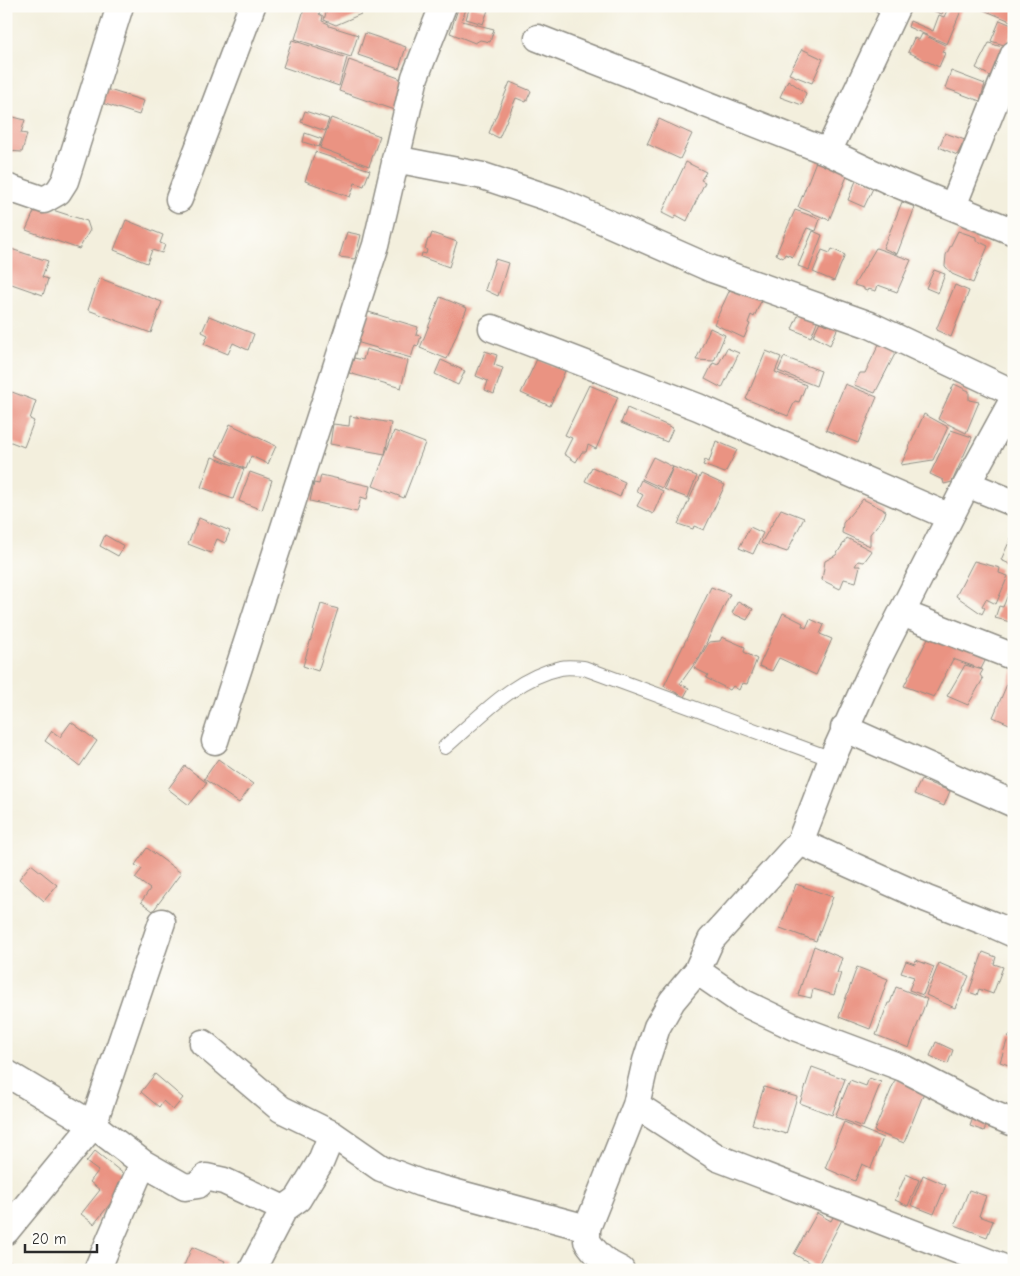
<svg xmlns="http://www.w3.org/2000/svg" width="1020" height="1276" font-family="'Comic Neue',sans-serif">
<rect width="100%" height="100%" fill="#fdfcf7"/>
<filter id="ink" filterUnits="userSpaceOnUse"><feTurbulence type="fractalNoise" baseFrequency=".02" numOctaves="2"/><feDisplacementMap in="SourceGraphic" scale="10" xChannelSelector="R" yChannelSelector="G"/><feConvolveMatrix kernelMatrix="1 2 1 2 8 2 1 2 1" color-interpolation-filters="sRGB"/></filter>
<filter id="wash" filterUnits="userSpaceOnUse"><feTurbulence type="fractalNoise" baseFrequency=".0096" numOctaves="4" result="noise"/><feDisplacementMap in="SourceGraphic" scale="20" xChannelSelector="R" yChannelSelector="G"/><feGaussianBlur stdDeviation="1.12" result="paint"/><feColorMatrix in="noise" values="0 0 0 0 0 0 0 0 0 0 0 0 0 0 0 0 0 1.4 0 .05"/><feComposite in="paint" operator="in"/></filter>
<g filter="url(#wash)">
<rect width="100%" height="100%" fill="#f3efdd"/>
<g id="blocks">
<path fill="#ea9382" d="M305,6l16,3 -2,5 4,2 -1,5 7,3v2l29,9 -7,22 -56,-18z
M320,6h43l-2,8 -25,11 -12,-5 3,-11z
M459,6h8l-5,15 32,8 -4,13 -10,-2 -5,3 -25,-10z
M470,6l18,4 -5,14 -17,-5z
M920,6h25l-3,8z
M949,6h14l-16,38 -39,-17 2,-6 23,10 6,-16 5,2z
M974,6h40v14l-1,2z
M1000,20l14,6 -7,20 -16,-5z
M365,33l41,14 -7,22 -41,-14z
M922,34l23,11 -3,7 3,1 -6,14 -31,-15 6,-14 5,2z
M292,40l55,18 -8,28 -56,-19z
M989,43l16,5 -13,29 -16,-9z
M802,49l21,10 -11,24 -23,-9z
M349,60l58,21 -10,30 -58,-20z
M951,71l34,13 -5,17 -35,-13z
M788,80l18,13 -4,12 -22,-8z
M510,82l21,9 -5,11 -10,-4 -17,40 -10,-5z
M106,89l38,12 -5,14 -37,-12z
M305,111l24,8 -4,12 -24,-9z
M6,115l19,5 -4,13 6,1 -5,18 -16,-1z
M331,118l49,18 -11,30 -49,-18z
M659,119l33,15 -12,25 -33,-15z
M305,133l17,6 -3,8 -16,-5z
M945,133l20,7 -8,15 -18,-8z
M315,152l55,18 -6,16 -9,-3 -5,14 -45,-16z
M818,156l32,13 -21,51 -31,-13z
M686,162l20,10 -5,8 4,2 -18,39 -11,-6 -2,4 -12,-6z
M858,176l17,8 -11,23 -16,-7z
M902,202l13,5 -18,47 -14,-6z
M37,205l50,16 3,9 -11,19 -53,-19z
M795,210l25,9 -4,12 -9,-3 -14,29 -8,-3 -2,4 -7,-4z
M126,220l37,15 -3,8 5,2 -3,8 -10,-3 -5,13 -33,-13z
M813,231l9,4 -13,35 -11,-4z
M958,231l18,6v3l12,6 -15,37 -21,-9 -7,-8 1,-11z
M347,232l14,3 -6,24 -16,-2z
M432,233l25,9 -8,25 -28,-10 1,-4 4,1 1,-4 -2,-1 3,-10h2z
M8,248l40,13 -6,16 6,2 -5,16 -37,-13v-29z
M876,248l35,12 -14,32 -19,-7 -2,6 -8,-2 -1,2 -3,-1v-2l-10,-3z
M832,249l13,6 -11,26 -21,-9 9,-22 8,3z
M495,259l13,4 -10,33 -13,-6z
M934,270l11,4 -7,19 -12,-5z
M99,278l63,24 -11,31 -63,-23z
M732,285l30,14 -8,18 -3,-2 -3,8 2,1 -6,14 -30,-14z
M955,285l14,6 -18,46 -15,-7z
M440,297l27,11 -20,51 -27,-11z
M802,307l18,7 -9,23 -19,-8z
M362,310l56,17 -2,8 5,1 -3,10 -3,-1 -4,13 -58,-17z
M823,315l17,8 -10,22 -17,-9z
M209,316l45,18 -6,16 -15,-7 -5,11 -24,-10 4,-9 -6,-3z
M710,328l15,7 -11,26 -18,-1z
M881,340l17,8 -23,45 -21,-8 6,-12h5z
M727,348l12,5 -17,35 -17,-9 8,-16 5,2z
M366,349l42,12 -7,27 -52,-15 5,-15 9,2z
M485,351l12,4 -3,10 9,3 -9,26 -9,-4 3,-9 -12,-5z
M766,351l15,6 -6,15 31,13 -7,17 -4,-1 -7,15 -42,-17z
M784,357l37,14 -5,15 -38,-15z
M537,359l28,12 -15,35 -29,-13z
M441,360l24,11 -7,14 -23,-11z
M845,384l32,13 -19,46 -32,-13z
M954,384l15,7v9l10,2 -13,31 -28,-14z
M589,385l29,12 -22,52 -8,-4 -2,7h-4l-6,10 -12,-8 8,-16 -7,-3z
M12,392l24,9 -6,18 4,2 -10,26 -18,-7v-31z
M627,408l46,20 -6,14 -46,-19z
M924,414l24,13 -15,33 -32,5z
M350,416l41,7 -6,31 -55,-10 3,-20 16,2z
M230,424l46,22 -8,18 -17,-8 -5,13 -30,-14z
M951,430l21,7 -20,45 -8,2 -1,-4 -13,-6z
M394,431l31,12 -21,55 -31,-12z
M716,441l21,9 -12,23 -22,-8 2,-5 4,2z
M212,457l32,12 -11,30 -32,-12z
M653,457l20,10 -11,21 -20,-9z
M592,467l33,15 -5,15 -35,-16z
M673,467l24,9 -9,22 -24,-9z
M250,472l22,8 -10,30 -23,-9z
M701,474l24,11 -21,45 -10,-4 -1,3 -15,-5z
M321,475l49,11 -3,13 -6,-2 -4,15 -47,-11 4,-18 5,1z
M641,480l22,11 -10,23 -16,-8 6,-11 -7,-4z
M863,499l23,12 -2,6 -14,17v12l-28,-13 1,-10z
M781,509l23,9 -17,34 -26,-9z
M199,518l31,13 -5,12 -8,-4 -6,14 -23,-9z
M750,527l13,6 -10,21 -14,-6z
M1014,531v35l-13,-6z
M105,535l19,11 -6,10 -18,-10z
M847,538l25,13 -8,11 -6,-1 -3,5h5l-4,16 -12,-3 -4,10 -18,-9 3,-19 11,-6z
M974,561l26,7 -1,5 9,3 -12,28 -10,-5 -4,7 3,2 -3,6 -26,-18z
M1014,579v44l-19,-5 4,-12 4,1z
M711,587l19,7 -30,62 -20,28 9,4 -5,9 -20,-11z
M738,601l15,8 -6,11 -15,-7z
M321,604l17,5 -20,62 -15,-5z
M783,613l20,10 -1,3 4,2 4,-9 14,6 -4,9 12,5 -16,36 -37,-17 -7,13 -13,-5z
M939,635l49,20 -7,14 -28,-10 -19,38 -30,-11 24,-48z
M722,637l23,10 -1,5 13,7 -10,25 -5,-1 -3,7 -6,-4 -3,4 -24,-12 2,-3 -14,-7 15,-26 11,-1z
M965,665l18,5 -3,5 3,4 -15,26 -21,-9z
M1014,668v58l-21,-9z
M71,722l26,19 -17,25 -35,-25 7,-10 8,6z
M218,759l35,25 -14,19 -35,-24z
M185,766l22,17 -18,22 -21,-16z
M921,780l29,11 -6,15 -30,-12z
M147,848l34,25 -28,38 -12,-9 9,-13 -15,-11 7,-9 -7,-4z
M31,864l26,21 -13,16 -25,-22z
M796,884l37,13 -17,44 -36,-13z
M814,946l28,12 -5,15h4l-7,22 -21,-6 -2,9 -13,-3z
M983,952l13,5 -2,7 9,3 -10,27 -14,-5 -2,6 -8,-3z
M916,960l18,7 -11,28 -14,-5 5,-13 -13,-4 5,-12 9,3z
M939,963l30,13 -14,32 -29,-13z
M857,967l31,12 -18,50 -31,-12z
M896,987l31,12 -18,49 -33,-13 12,-32h2z
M1009,1035l5,1v31l-14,-5z
M936,1042l17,8 -5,14 -18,-8z
M812,1067l33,12 -13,36 -32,-12z
M155,1074l28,24 -10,12 -10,-9 -4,6 -18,-15z
M869,1078l12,4 -18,45 -28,-10 15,-37 16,6z
M896,1078l29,12 -21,53 -30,-12z
M764,1087l33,10 -11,37 -34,-10z
M975,1112l14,6 -5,13 -14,-5z
M844,1122l39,16 -12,30 -9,-4 -7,17 -30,-13z
M95,1151l35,28 -36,45 -13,-10 19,-24 -10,-8 8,-11 -12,-9z
M906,1174l13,6 -11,26 -13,-6z
M923,1175l23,10 -12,29 -23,-9z
M969,1190l17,6 -7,20 14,5 -6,16 -32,-12z
M836,1211l8,5 -27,51 -23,-13 23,-41 14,8z
M192,1247l33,14 -4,9h-39z
M6,1259l13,11h-13z"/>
</g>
</g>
<g filter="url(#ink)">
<use href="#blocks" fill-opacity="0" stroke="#8f8d84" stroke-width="1"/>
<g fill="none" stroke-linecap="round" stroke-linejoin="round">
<g stroke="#8f8d84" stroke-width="16">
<path id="service" d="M880,6l13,6
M445,747c35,-30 69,-69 116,-79 7,-2 16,0 23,0l248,91"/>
</g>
<g stroke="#8f8d84" stroke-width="29">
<path id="minor" d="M538,38l290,114 64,30 122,50
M828,152l69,-146
M395,159l88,17 75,25 154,68 158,56 144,68
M6,187l38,13 14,-8 7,-11 55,-175
M179,199l73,-193
M953,206l61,-152
M492,328l206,79 252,110
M967,484l47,19
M902,613l112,44
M844,728l170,76
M215,741l148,-457 13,-39 39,-168 28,-71
M800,842l127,57 69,27 18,8
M697,971l45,31 52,25 109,41 87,45 24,10
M203,1043l78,66 51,25
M6,1073l87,52 50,38 42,24 13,-2 8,-8 18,4 60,28 14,-10 23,-38 11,-27 49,34 39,15 167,45 49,-123 10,-44 11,-34 15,-26 25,-30 14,-31 89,-98 32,-83 37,-82 98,-193 47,-86
M636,1105l82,53 291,112
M587,1228v13c9,13 18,22 34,29
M6,1231l87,-106 69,-203
M97,1270l46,-107
M252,1270l32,-61"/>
</g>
<use href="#service" stroke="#fff" stroke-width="14"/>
<use href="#minor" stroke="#fff" stroke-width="26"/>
</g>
</g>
<rect width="1020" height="1276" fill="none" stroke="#fdfcf7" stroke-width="25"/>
<path d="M25 1244v8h72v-8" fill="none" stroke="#2b2b2b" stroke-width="2.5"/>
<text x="32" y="1244" font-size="15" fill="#2b2b2b" stroke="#fdfcf7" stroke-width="4" paint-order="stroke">20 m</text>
</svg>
